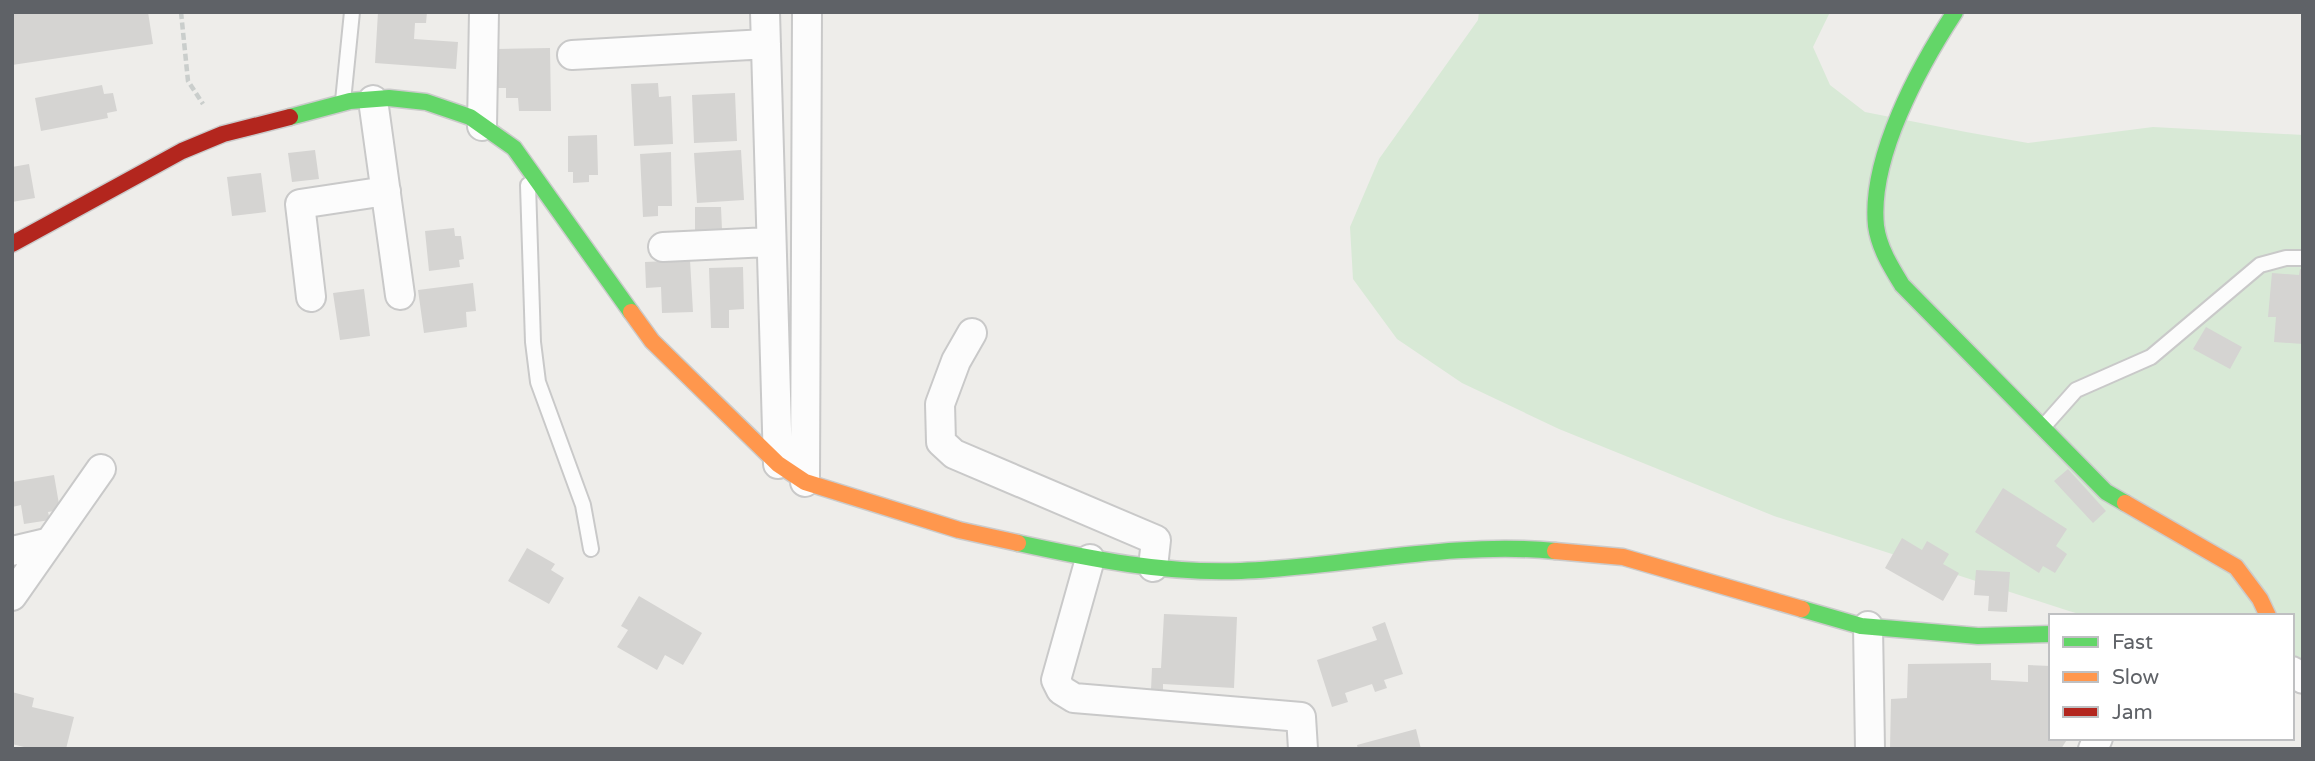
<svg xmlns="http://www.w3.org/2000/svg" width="2315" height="761" font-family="'Varela Round',sans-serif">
<rect width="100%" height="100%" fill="#eeedea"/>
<path fill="#d8e9d6" d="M1479,12h351l-17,35 17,38 35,27 101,20 62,11 125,-16 150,8v539l-11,-3v-55h-206l-17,-5 -295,-95 -215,-87 -97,-46 -65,-44 -44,-60 -3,-52 29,-68 99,-139z"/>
<path fill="#d5d4d2" d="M12,12h136l5,32 -141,21z
M378,12h49l-1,11h-11l-1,16 44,3 -2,27 -81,-6z
M550,48l1,63h-32l-1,-13h-12v-10h-8l-1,-39z
M658,83l1,14 12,-1 2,48 -39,2 -3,-62z
M102,85l2,9 9,-1 4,18 -10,2 1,5 -67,13 -6,-33z
M735,93l2,48 -43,2 -2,-48z
M597,135l1,40h-9v7l-16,1v-11h-5v-36z
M315,150l4,29 -27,3 -4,-29z
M741,150l3,50 -47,3 -3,-50z
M671,152l1,54h-14v10l-15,1 -3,-63z
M29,164l6,34 -23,4v-35z
M261,173l5,39 -34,4 -5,-39z
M695,207h26l1,23 -27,1z
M454,228l1,8h6l3,23 -5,1 1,7 -31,4 -4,-40z
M690,260l3,52 -31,1 -1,-26 -15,1 -1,-26z
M743,267l1,42 -15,1v18h-18l-2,-60z
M2300,269h3v75l-29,-2 2,-25h-8l4,-44 27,2z
M473,283l3,28 -10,1 1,15 -43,6 -6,-43z
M364,289l6,47 -30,4 -7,-47z
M2206,327l36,20 -12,22 -37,-20z
M2068,469l38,42 -13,12 -39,-42z
M54,475l6,35 -12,2 2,8 -26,4 -3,-19 -9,2v-25z
M2003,488l64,41 -11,17 11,8 -12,19 -12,-7 -4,7 -64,-41z
M1902,538l20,12 5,-9 22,13 -6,10 16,9 -16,28 -58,-33z
M527,548l28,16 -4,6 13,8 -15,26 -41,-23z
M1976,570l34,2 -3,40 -19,-1 1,-15 -15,-1z
M639,596l63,37 -19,32 -18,-10 -8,15 -40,-23 11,-17 -7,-4z
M1164,614l73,3 -3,71 -71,-4v6h-12l1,-22h9z
M1385,622l18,52 -19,6 3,8 -12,4 -3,-8 -27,9 3,9 -16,5 -15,-47 60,-20 -5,-13z
M1991,663v17l37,2v-17l23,1v72h17l-7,11h-171l1,-50 16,-1 1,-34z
M12,692l22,6 -2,9 42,10 -8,32h-34l-20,-5z
M1416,729l5,20h-63l-1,-4z"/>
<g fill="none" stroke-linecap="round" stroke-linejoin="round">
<g stroke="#c9c9c9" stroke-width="18">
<path id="lane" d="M343,101l9,-89
M528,185l5,157 5,40 45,123 8,44
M2044,426l32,-36 75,-33 109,-92 26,-7h17"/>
</g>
<g stroke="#c9c9c9" stroke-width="32">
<path id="street" d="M765,12l13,452
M572,55l194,-11
M373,100l27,195
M482,126l2,-114
M663,247l108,-5
M311,297l-11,-93 86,-13
M972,333l-16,28 -16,43 1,38 13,12 202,86 -3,27
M805,482l2,-470
M12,551l38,-9
M1090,559l-34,121 5,10 13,8 227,19 2,32
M12,596l89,-127
M1868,626l2,123
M2292,671l11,8
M2093,749l5,-11"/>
</g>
<g stroke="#cbcbcb" stroke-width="19">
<path id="fast" d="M1955,12c-36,55 -86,146 -79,214 3,22 15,41 26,59l204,207 19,11
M290,117l60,-16 39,-3 37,4 44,15 44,31 117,164
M1018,543c73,16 148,31 223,28 104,-4 210,-30 314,-20
M1802,609l59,17 117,10 73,-2"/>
</g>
<g stroke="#cbcbcb" stroke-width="19">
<path id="slow" d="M631,312l21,29 126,123 27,18 154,48 59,13
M2125,503l111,64 24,32 8,17
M1555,551l68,6 179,52"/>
</g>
<g stroke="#cbcbcb" stroke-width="19">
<path id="jam" d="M12,244l170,-93 41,-17 67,-17"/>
</g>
<path stroke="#cacecc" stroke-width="4.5" stroke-dasharray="7 3.5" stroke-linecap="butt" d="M181,12l7,69 15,23"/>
<use href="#lane" stroke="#fcfcfc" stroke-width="14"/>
<use href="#street" stroke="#fcfcfc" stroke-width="28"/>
<use href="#fast" stroke="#63d668" stroke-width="16"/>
<use href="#slow" stroke="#ff974d" stroke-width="16"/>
<use href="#jam" stroke="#b3261e" stroke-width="16"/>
</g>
<rect width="2315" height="761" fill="none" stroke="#5f6267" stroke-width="28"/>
<rect x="2049" y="614" width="245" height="126" fill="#ffffff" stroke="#bfc0c2" stroke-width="2"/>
<rect x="2063" y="637" width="35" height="10" fill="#63d668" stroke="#bfc0c2" stroke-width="2"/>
<text x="2112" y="649" font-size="21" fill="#5f6267">Fast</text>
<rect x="2063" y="672" width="35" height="10" fill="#ff974d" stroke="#bfc0c2" stroke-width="2"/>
<text x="2112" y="684" font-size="21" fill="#5f6267">Slow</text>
<rect x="2063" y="707" width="35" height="10" fill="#b3261e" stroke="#bfc0c2" stroke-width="2"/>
<text x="2112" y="719" font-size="21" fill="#5f6267">Jam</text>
</svg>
